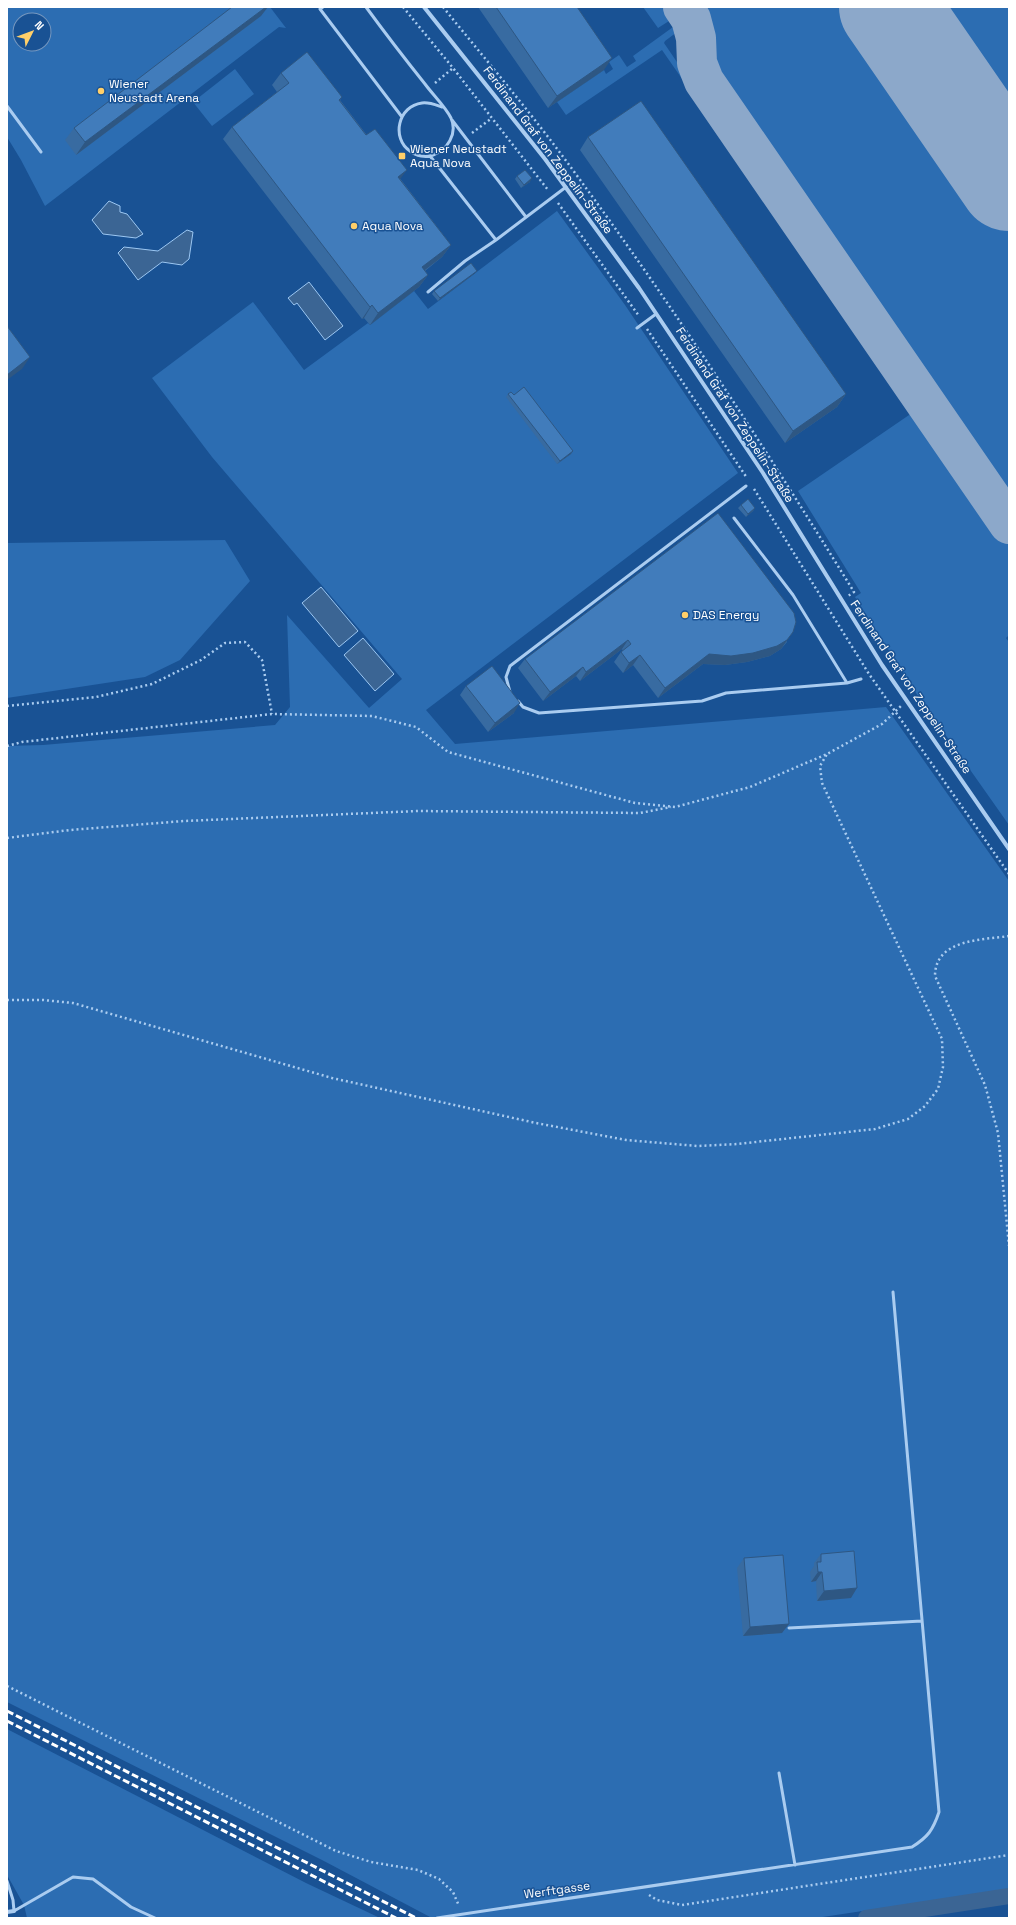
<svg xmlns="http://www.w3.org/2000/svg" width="1016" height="1925" font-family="'Space Grotesk',sans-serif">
<rect width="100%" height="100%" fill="#195294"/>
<path fill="#2c6db2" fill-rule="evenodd" d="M7,7h263l16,21 -7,-1 -234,179 -24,-46 -14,-23zM20,20h24v24h-24z
M643,7h27c6,9 10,14 7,25l-12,9 -1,2 90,132 -1,3 -3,-1 -88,-127 -96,65 -9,-13 47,-32 2,4 7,-5 -4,-7 10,-7 8,12 9,-6 -3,-5 40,-29 -4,-6 -11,7z
M697,7h161l151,219v277l-296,-428c3,-25 -1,-47 -16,-68z
M920,7h89v129z
M235,69l19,25 -42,32 -19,-24z
M557,211l68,94 113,168 -312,237 29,34 431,-37 123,174v1008l-193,29h-384l-110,-58 -315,-158v-956l36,-1 232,-20 15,-18 -3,-92 82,93 33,-29 -190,-222 -60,-79 101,-76 51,68 64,-47 2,2 44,-34 14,18z
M791,233h3l215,311v91l-3,3 3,4v183l-93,-132 -61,-96 6,-4 -63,-102 114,-78 -122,-177z
M225,540l25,41 -70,79 -35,17 -138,21v-155z
M7,1729l299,154 74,35h-353l-3,-13 -17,-30z"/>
<path fill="#3b6594" stroke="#9cc7f2" d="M109,201l11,5v6l7,2 16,20 -7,4 -33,-4 -11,-14z
M187,230l6,2 -4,27 -7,6 -20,-3 -24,18 -20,-27 6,-6 34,4z
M309,282l34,44 -18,14 -28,-37 -3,2 -6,-7z
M321,587l37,44 -19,16 -37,-44z
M363,638l31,36 -19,17 -31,-36z"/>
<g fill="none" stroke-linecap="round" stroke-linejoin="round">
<path stroke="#3b6594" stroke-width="16" d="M866,1918l143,-22"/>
<path stroke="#8ca8ca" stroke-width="40" d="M683,7l8,12 5,19 1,25 7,18 305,443"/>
<path stroke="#8ca8ca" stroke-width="100" d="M889,7l120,174"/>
<path stroke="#aaccf0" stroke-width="2.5" stroke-dasharray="2 3" stroke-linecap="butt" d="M403,7l50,61 95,122
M443,7c38,47 78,94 115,143 106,142 203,291 296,442l-6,4
M435,83l18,-15
M472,133l20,-15
M558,203l81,113
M647,329l100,149
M754,489l115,185 140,200
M7,706l89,-9 56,-13 49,-24 24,-17 20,-1 17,18 10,54
M7,746l15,-4 250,-28 100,2 44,11 32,25 187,51 40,4 75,-20 77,-33 55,-30 19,-18
M7,838l63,-8 114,-9 234,-10 222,2 31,-6
M1009,936c-27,4 -74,3 -74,40l50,109 13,48 11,113
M7,1000h36l30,3 259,75 204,45 90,17 71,6 40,-2 138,-15 33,-10 17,-13 13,-17 5,-22 -1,-28 -120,-256 -2,-17 7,-12
M7,1686l329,165 35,11 47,8 21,9 14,13 6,14
M649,1895l8,5 25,5 327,-50"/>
<path stroke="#aaccf0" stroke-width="3" d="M323,7l-3,2 82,108
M366,7c19,26 39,52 59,77 8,11 20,22 26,34 7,16 -4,32 -18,37 -7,3 -17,1 -23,-4 -19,-13 -12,-45 12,-48 7,-1 14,2 20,4
M7,106l34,46
M452,120l74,97
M430,156l66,84
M428,292l37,-31 31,-21 70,-53
M637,328l19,-14
M734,518l59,77 54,88
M510,692l-4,-15 4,-11 236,-180
M518,701l5,6 16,6 163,-12 24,-8 121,-10 14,-4
M789,1628l133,-7
M779,1773l16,92
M7,1881l6,19 1,11 59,-34 20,2 38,28 24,11
M437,1918l475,-71c16,-10 21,-17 27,-35l-46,-520"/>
<path stroke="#aaccf0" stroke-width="4" d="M424,7l121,152 94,129 124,185 119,192 127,184
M7,1912l7,-1"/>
<path stroke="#fff" stroke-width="3" stroke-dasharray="7 3" stroke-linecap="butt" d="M7,1711l409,207
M7,1721l389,197"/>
</g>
<path fill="#386ba1" d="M478,7h99l27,63 -56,38z
M261,16l-185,139 -11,-15 9,-12z
M281,73l61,24 -2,3 111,145 -9,12 -17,14 3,4 -9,12 -49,38 -6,-7 -2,1 -139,-180 9,-12 45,-35 -5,-7z
M588,137l258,257 -9,13 -52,36 -205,-293z
M517,176l13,6 -9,6 -6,-9z
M474,274l-36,27 -6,-7 2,-3z
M508,394l6,1 57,59 -14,10 -51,-67z
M741,505l14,3 -2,3 -7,6 -8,-9z
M718,513l69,129 -6,7 -11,7 -23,6 -22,3 -22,-1 -45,34 -25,-33 -10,8 -9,-11 7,-10 2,-1 -1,-2 -42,32 -4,-5 -33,25 -25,-33 7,-9z
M466,686l48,27 -26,19 -28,-37z
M821,1554l30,44 -34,3 -1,-20 -5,1 -1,-10 4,-6v-3z
M744,1558l38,75 -39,3 -6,-68z"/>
<path fill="#2e5783" d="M266,7h2l-7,9 -185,139 9,-13z
M612,58l-8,12 -56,38 9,-12z
M407,170l-9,12v-5z
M532,178l-2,4 -9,6 3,-3z
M451,245l-9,12 -29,22 9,-12z
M477,271l-3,3 -36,27 2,-3z
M428,275l-9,12 -49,38 8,-12z
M372,305l-8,13 -2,1 8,-12z
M30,357l-8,12 -15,11v-5z
M846,394l-9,13 -52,36 8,-12z
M573,451l-2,3 -14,10 3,-3z
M755,508l-2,3 -7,6 2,-3z
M793,632l-12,17 -11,7 -23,6 -22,3 -22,-1 -45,34 7,-10 44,-34z
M628,640l-6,9 -42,32 6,-9z
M640,655l-7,10 -10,8 6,-10z
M583,667l-7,9 -33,25 7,-9z
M520,703l-6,10 -26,19 7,-9z
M818,1572h4l-6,9 -5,1z
M857,1588l-6,10 -34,3 7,-10z
M789,1624l-7,9 -39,3 7,-9z"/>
<path fill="#417cbb" stroke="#2e5783" d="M232,7h34l-181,135 -11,-14z
M496,7h81l35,51 -55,38z
M307,52l35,45 -3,3 27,35 9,-6 32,41 -9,7 53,68 -29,22 6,8 -50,38 -6,-8 -2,2 -138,-180 57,-44 -8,-10z
M641,101l205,293 -53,37 -205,-294z
M525,170l7,8 -8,7 -7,-9z
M471,263l6,8 -37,27 -6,-7z
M7,326l23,31 -23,18z
M524,387l49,64 -13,10 -52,-67 3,-2 3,3z
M748,499l7,9 -7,6 -7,-9z
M718,513l76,100 2,9 -3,10 -6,8 -10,6 -24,7 -22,3 -22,-2 -44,34 -25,-33 -11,8 -8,-11 10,-8 -3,-4 -42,32 -3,-5 -33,25 -25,-33z
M492,666l28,37 -25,20 -29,-37z
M854,1551l3,37 -33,3 -2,-19h-4l-1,-10h4v-8z
M783,1555l6,69 -39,3 -6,-69z"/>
<g fill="#ffcf69" stroke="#195294" stroke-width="1.5">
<circle cx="101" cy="91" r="4"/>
<rect x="398" y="152" width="8" height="8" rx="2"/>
<circle cx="354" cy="226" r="4"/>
<circle cx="685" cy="615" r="4"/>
</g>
<g text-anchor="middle" stroke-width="3" stroke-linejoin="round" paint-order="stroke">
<g font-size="12" fill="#fff" stroke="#195294" text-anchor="start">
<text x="109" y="88">Wiener<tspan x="109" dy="14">Neustadt Arena</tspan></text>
<text x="410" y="153">Wiener Neustadt<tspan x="410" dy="14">Aqua Nova</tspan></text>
<text x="362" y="230">Aqua Nova</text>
<text x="693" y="619">DAS Energy</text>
</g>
<g font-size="12" fill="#fff" stroke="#195294">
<text transform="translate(548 150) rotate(53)" y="4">Ferdinand Graf von Zeppelin-Straße</text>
<text transform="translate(735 415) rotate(57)" y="4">Ferdinand Graf von Zeppelin-Straße</text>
<text transform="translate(911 687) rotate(56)" y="4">Ferdinand Graf von Zeppelin-Straße</text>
<text transform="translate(557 1890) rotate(-8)" y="4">Werftgasse</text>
</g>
</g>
<rect width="1016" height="1925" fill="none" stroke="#ffffff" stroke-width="16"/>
<g transform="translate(32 32) rotate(48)"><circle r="19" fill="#195294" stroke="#7597bf"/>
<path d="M0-3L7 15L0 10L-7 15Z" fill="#ffcf69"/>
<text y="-6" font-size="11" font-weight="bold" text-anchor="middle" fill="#ffffff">N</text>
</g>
</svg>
